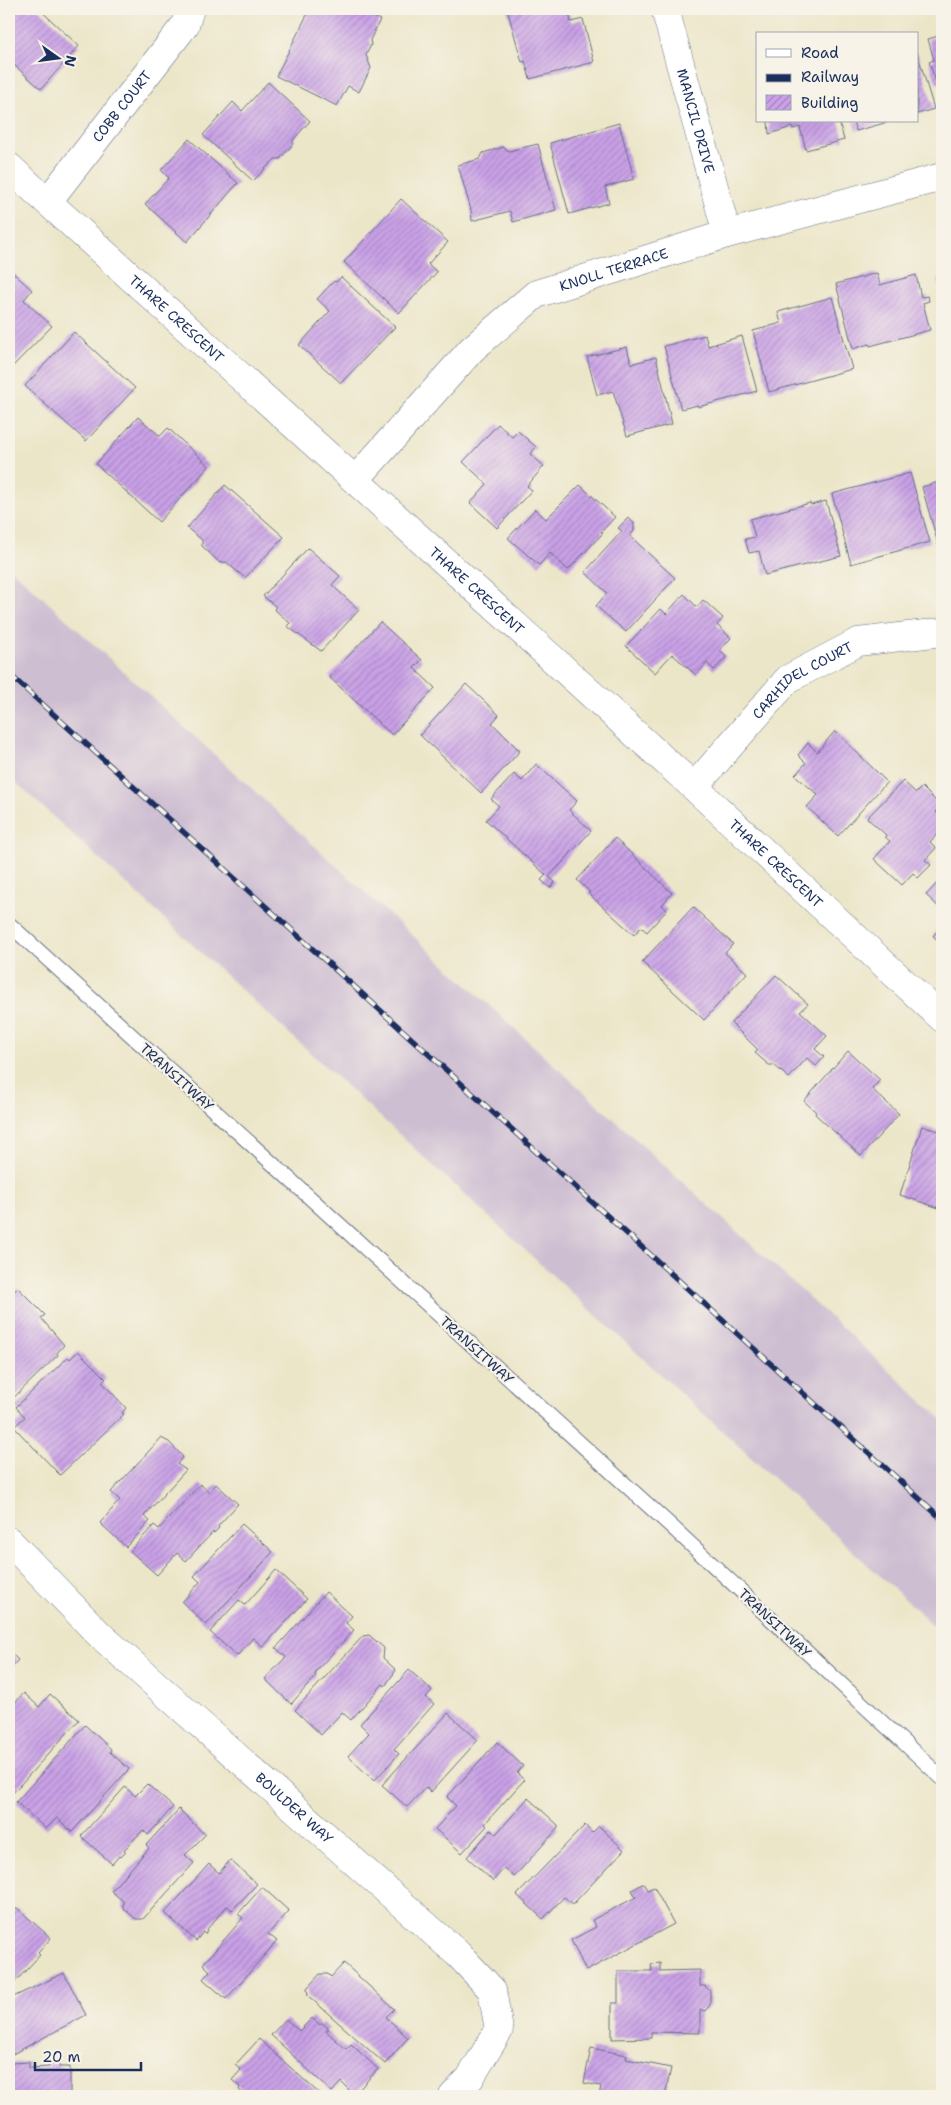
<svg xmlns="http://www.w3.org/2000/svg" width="951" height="2105" font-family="'Shantell Sans',sans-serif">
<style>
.railway{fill:#cebed2}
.building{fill:url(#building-hatch)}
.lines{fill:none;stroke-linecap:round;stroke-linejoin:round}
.lane-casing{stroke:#646f83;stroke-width:16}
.street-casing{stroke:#646f83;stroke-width:29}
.lane{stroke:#fff;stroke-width:14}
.street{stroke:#fff;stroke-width:28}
.rail-casing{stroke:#1b2f5e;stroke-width:5.5}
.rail{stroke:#f7f3e8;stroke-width:4;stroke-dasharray:11;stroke-linecap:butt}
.labels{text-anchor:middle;stroke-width:4.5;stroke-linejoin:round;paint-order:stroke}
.street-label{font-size:14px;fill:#1b2f5e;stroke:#f7f3e8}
</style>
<defs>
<pattern id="building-hatch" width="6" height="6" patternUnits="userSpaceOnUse" patternTransform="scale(1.25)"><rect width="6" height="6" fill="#caa1e7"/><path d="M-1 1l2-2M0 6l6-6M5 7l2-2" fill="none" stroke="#a384be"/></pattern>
</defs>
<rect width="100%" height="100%" fill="#f7f3e8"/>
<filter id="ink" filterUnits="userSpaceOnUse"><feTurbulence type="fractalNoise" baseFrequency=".02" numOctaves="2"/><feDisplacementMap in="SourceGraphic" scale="10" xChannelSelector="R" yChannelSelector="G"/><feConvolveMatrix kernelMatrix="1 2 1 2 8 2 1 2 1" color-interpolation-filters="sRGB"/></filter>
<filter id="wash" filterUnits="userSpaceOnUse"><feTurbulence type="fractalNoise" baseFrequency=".0096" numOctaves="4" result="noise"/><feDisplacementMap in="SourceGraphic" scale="20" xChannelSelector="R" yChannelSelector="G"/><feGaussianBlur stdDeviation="1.12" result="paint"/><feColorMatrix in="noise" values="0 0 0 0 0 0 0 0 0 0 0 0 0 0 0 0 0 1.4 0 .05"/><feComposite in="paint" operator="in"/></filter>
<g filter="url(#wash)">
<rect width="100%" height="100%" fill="#ece6c9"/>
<path class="railway" d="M9,567L942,1419V1633L9,776Z"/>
<g id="blocks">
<path class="building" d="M9,9H39L79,46L41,89L13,64L9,69Z
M310,9H358L380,20L370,40L371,45L366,55L371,68L359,92L348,86L337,106L276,76Z
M507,9H568L571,22L583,19L594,62L530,79L525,61L522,62Z
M942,35V89L940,82L937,84L929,62L934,60L928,39Z
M917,52L934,109L917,114Z
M268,82L310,121L293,140V144L280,159H275L253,181L203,135L233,102L242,111Z
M768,121H839L844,140L806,150L800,127L793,129L792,127L769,134Z
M853,121H888V122L856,131Z
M619,123L634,179L605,187L609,203L569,214L550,143Z
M189,139L238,183L187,242L145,204L169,178L161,170Z
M538,144L556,210L513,222L510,211L472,221L471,210L458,165L480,159L483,153L503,147L509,151Z
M401,199L448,242L428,264L437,272L399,313L344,262Z
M9,269L32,290L24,300L52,326L12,367L9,364Z
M877,273L880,285L916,275L921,297L928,296L929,301L923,303L930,330L870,346L869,344L853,349L836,284Z
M341,277L395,327L341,383L299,345L330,311L317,299L334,281L336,282Z
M942,279V294L938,280Z
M832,297L852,369L769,392L753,331L781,323L778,312Z
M74,332L135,388L86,441L25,386Z
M705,335L708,346L742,336L757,391L698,407V405L681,409L664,346Z
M627,347L631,364L656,357L672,424L627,436L613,391L597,395L587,357Z
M138,417L160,436L168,428L209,466L159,522L96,464Z
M498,424L512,437L518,431L536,447L530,454L544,466L527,486L532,490L497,528L470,503L487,484L463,462Z
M910,473L930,542L851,564L832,494Z
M942,481V558L922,487Z
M225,485L284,537L245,578L226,562L220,563L202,546V540L187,528Z
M580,485L615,517L601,532L603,533L568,570L550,553L539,565L508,538L535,509L546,519Z
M826,501L841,556L765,575L759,551L749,553L745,539L755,537L750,519L810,503L811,505Z
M628,518L634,523V531L630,536L675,578L626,632L596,606L607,593L585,572L622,531L618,528Z
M308,548L340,576L332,585L359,610L321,651L287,626L290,623L274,609L276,607L263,596Z
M684,594L697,607L703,600L723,618L717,625L731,638L720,650L726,657L714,670L707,663L696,675L672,654L655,673L626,646L661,609L666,614Z
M380,622L422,660L414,668L435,688L392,735L329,677Z
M466,684L499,715L492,723L520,751L481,793L420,735Z
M835,731L887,782L838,836L807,807L818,795L795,775L806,763L798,755L808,743L817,752Z
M536,764L577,801L569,810L591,831L549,877L555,882L550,888L541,880L546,875L486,820L499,806L491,799L514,774L522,781Z
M903,781L916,793L922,787L941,806L936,812L942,817V829L930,842L936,848L925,860L931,865L918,878L913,873L902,885L874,859L890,841L885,837L886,835L867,818Z
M615,838L672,893L662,905L667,910L647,932L641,927L634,935L588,893L590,892L577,880Z
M942,878V910L926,895Z
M693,907L733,944L725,953L747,973L704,1020L642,962Z
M942,925V944L933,936Z
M776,975L808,1004L800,1011L827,1036L815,1049L824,1057L816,1066L807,1058L789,1078L774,1065H769L755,1053L758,1050L731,1023Z
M848,1051L880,1080L872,1089L899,1114L861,1156L815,1114L816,1112L804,1101Z
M922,1126L942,1132V1209L900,1195Z
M18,1288L45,1315L41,1318L64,1345L57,1353L58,1355L9,1402V1294L10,1295Z
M78,1351L106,1379L102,1382L126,1408L122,1413L124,1414L60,1475L14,1427L25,1417L16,1407L68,1357L70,1359Z
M161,1438L169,1442L183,1457L177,1464L186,1470L144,1516L150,1521L126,1547L100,1523L120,1500L111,1492Z
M200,1484L209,1492L216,1484L238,1504L218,1526L219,1528L214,1533L213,1532L186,1561L177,1553L157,1575L130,1551L154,1525L159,1529Z
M242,1524L273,1552L206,1625L182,1602L200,1582L194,1576Z
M276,1570L307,1599L263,1647L253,1638L237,1656L210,1632L239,1600L245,1605Z
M326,1592L352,1616L346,1623L354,1630L317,1670L315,1675L316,1676L291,1704L265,1679L286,1657L276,1648Z
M369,1635L384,1648L383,1658L396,1670L385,1686L383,1684L351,1720L342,1712L321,1735L295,1710L363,1636Z
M9,1651L18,1660L9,1670Z
M409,1670L432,1690L426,1697L434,1704L394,1749L399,1754L374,1781L348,1756L369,1733L360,1724Z
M24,1693L39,1707L50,1694L79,1720L10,1796L9,1709Z
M448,1713L478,1740L431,1792L426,1787L407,1807L382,1785Z
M85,1725L111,1749L110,1752L129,1769L72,1832L57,1818L46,1829L16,1802Z
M497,1742L523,1766L517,1773L524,1780L488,1820L485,1824L487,1826L462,1853L435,1829L456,1806L447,1797Z
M147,1784L173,1807L148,1835L143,1830L124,1850L126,1852L121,1857L119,1856L112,1864L81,1836L125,1787L135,1796Z
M528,1798L558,1825V1828L514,1877L504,1868L493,1881L467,1857L491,1830L496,1834Z
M179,1809L202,1832L206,1834L185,1855L194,1863L143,1919H136L123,1908V1901L111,1891L149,1848L146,1845Z
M585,1825L592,1833L599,1826L624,1850L573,1904L564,1897L543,1919L517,1895Z
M230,1860L257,1884L232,1910L227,1906L208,1928L205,1934L203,1932L196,1941L165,1913L209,1864L219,1873Z
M644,1883L648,1890L654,1887L674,1924L586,1971L571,1940L596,1927L592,1920L636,1897L632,1890Z
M262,1887L289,1911L268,1934L277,1941L226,1999L203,1979L210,1971L203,1964L243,1918L238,1914Z
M17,1908L51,1938L38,1953L40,1955L15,1982L12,1979L9,1982V1917Z
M344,1963L394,2009L386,2017L408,2038L385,2064L313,2000L308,1996L307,1988L320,1974H328L331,1977Z
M660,1963V1971L700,1970V1986H705L710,1991V2005L705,2011L700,2010V2033L651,2032V2038L612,2039V2003H618V1971H652L651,1964Z
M64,1973L86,2015L9,2056V1999Z
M312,2018L320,2025L322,2023L329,2029L326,2031L346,2049L351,2044L378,2069L354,2095L341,2082L332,2092L271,2035L286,2019L299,2031Z
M259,2039L322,2096H250L248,2095L246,2096L239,2090L240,2087L232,2080L241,2070L235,2065Z
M591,2048L627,2055L626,2059L671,2068L665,2096H599L601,2086L584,2083Z
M29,2062V2068L49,2067V2064H59V2067H70V2096H9V2063Z"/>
</g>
</g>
<g filter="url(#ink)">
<use href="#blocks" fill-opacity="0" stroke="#646f83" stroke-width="1"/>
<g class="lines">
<defs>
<path id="lane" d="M9,924L671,1526L942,1778"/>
<g id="street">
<path id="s1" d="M665,9L727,234"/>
<path id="s2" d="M9,167L694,787L942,1018"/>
<path id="s3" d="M48,201L185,25L190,9"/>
<path id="s4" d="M356,479L472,349L536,294L727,234L942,177"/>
<path id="s5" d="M694,787L788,679L858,642L942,632"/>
<path id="s6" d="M9,1541L100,1635L458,1954L492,1990L499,2030L470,2078L453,2096"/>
</g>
</defs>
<use href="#lane" class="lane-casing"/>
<use href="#street" class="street-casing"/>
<use href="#lane" class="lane"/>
<use href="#street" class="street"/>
<defs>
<path id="rail" d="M9,674L942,1519"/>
</defs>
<use href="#rail" class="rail-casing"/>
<use href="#rail" class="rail"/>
</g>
</g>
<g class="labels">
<g class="street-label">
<text dy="5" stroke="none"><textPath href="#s3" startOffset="120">COBB COURT</textPath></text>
<text dy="5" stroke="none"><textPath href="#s1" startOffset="116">MANCIL DRIVE</textPath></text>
<text dy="5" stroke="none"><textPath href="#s4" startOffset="340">KNOLL TERRACE</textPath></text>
<text dy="5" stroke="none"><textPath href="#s2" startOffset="226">THARE CRESCENT</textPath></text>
<text dy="5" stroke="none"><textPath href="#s2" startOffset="631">THARE CRESCENT</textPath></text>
<text dy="5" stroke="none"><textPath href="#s5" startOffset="154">CARHIDEL COURT</textPath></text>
<text dy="5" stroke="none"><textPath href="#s2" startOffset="1036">THARE CRESCENT</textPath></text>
<text transform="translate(177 1077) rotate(42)" y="5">TRANSITWAY</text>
<text transform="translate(477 1350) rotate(42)" y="5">TRANSITWAY</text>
<text transform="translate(775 1623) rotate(43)" y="5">TRANSITWAY</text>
<text dy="5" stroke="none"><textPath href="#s6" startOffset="391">BOULDER WAY</textPath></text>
</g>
</g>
<rect width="951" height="2105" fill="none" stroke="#f7f3e8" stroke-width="30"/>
<rect x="756" y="32" width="162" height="90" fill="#f7f3e8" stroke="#9fa5b1"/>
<rect x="766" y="49" width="25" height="8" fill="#ffffff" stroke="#9fa5b1"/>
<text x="801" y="58" font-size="15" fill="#1b2f5e">Road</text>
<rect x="766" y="74" width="25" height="8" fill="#1b2f5e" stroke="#9fa5b1"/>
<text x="801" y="82" font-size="15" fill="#1b2f5e">Railway</text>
<rect x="766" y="95" width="25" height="15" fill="url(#building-hatch)" stroke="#9fa5b1"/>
<text x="801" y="108" font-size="15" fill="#1b2f5e">Building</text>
<g transform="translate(58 58) rotate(104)" stroke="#f7f3e8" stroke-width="4" paint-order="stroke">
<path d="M0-4L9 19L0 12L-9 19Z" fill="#1b2f5e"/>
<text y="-8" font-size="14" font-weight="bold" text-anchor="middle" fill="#1b2f5e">N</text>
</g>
<path d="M35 2062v8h106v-8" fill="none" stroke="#1b2f5e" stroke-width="2.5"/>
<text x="42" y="2062" font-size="15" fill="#1b2f5e" stroke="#f7f3e8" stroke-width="4" paint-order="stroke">20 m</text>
</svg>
